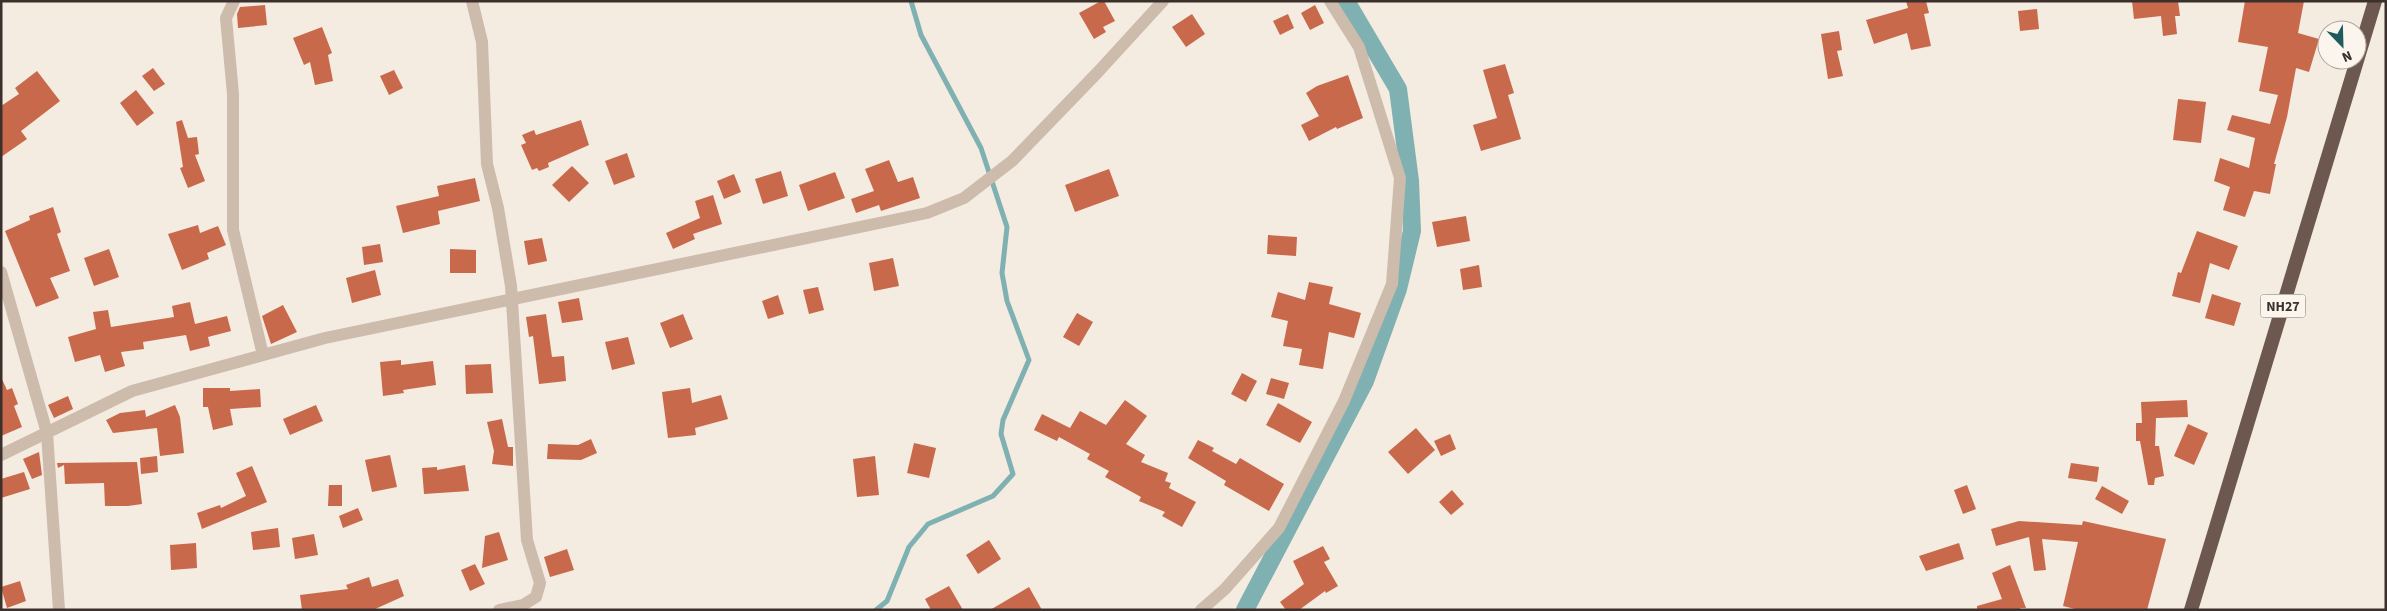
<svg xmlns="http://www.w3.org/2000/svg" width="2387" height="611" font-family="'Source Sans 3',sans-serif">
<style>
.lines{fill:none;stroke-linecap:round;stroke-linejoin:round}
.stream{stroke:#7fb0b2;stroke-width:5}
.canal{stroke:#7fb0b2;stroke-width:18}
.building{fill:#c8694b}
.minor{stroke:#cdbbac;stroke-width:12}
.trunk{stroke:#6c584f;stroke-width:14}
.labels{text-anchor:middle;stroke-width:4;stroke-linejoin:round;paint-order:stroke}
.shield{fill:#fbf5ee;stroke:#756b66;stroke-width:1}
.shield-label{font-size:14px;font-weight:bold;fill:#3b302b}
</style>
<rect width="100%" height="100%" fill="#f4ebe1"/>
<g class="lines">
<path class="stream" d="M876,610L887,601L909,547L928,524L993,496L1013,474L1001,434L1003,420L1029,360L1007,301L1002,273L1007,227L981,148L921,35L911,1"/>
<path class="canal" d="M1245,610L1365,381L1398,289L1412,231L1410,181L1398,89L1346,1"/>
</g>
<path class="building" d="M1101,1H1104L1115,21L1103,27L1106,32L1094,39L1079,13Z
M1906,1H1926L1929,13L1924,14L1931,46L1911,50L1907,33L1874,44L1866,20L1908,8Z
M2132,1H2178L2180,16H2175L2177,34L2163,36L2161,16L2134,19Z
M2245,1H2304L2298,33L2319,39L2309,72L2296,68L2287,117L2274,164H2276L2270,194L2254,191L2245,217L2223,210L2230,187L2214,181L2220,158L2249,168L2255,138L2227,130L2232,115L2270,124L2278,95L2259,91L2268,47L2238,42Z
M265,5L267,25L238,28L237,14L240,7Z
M1315,5L1324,23L1310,30L1301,13Z
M2037,9L2039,29L2020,31L2018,11Z
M1192,14L1205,34L1186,47L1172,27Z
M1288,14L1294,28L1280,35L1273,21Z
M322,27L332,53L328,55L333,81L315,85L310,62L304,65L293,38Z
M1839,31L1842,50L1837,51L1843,76L1828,79L1821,34Z
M1505,64L1514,93L1508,95L1521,139L1481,151L1473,125L1497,118L1483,70Z
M153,68L165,84L154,91L142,76Z
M394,70L403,88L389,95L380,76Z
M37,71L60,101L21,131L27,139L1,157V106L19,94L15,88Z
M1348,75L1363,118L1337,129L1336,127L1309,141L1301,125L1319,116L1306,93L1317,86Z
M136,90L154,113L137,126L120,103Z
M2178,99L2206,102L2201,143L2173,140Z
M182,120L188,138L197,137L199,154L195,155L205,181L188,188L180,168L183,167L176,122Z
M581,120L589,145L548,163L549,167L539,171L537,168L532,170L521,145L526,143L522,135L534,130L536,135Z
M627,153L635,177L614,185L605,161Z
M889,160L898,182L913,177L920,198L881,211L879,205L856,213L851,199L874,191L865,169Z
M572,166L589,183L569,202L552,185Z
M1109,169L1119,196L1075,212L1065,185Z
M781,171L788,196L763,204L755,179Z
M835,172L845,198L808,211L799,185Z
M734,174L741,192L724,199L717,181Z
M475,178L480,201L438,211L440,224L403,233L396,206L439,196L437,186Z
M713,195L722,224L693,234L695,239L673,249L666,233L700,218L695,201Z
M53,207L61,232L57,234L70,271L50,278L59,298L36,307L5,231L30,220L29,216Z
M1466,216L1470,241L1437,247L1432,222Z
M198,225L200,233L218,226L226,245L207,253L209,259L182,270L168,234Z
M2197,231L2238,246L2229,270L2210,263L2200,303L2172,296L2178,272L2181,273Z
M1268,235L1297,237L1296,256L1267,254Z
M542,238L547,261L528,265L524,241Z
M380,244L383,262L364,265L362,247Z
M109,249L119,277L94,286L84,258Z
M450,249L476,250V273H450Z
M893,258L899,286L874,291L869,263Z
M1479,265L1482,287L1463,290L1460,269Z
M375,270L381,295L352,303L346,278Z
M1309,282L1333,287L1329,304L1361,313L1354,338L1329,332L1323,369L1299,365L1302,349L1283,346L1288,321L1271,317L1278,292L1305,300Z
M818,287L824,310L809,314L803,290Z
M2212,294L2241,303L2234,326L2205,318Z
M778,295L784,314L768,319L762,301Z
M579,298L583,320L562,323L558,302Z
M190,302L195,324L227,316L231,331L208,337L210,346L190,351L186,335L143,342L144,349L121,352L125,366L105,372L100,355L75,362L68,337L96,329L93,312L108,310L111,327L174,317L172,306Z
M283,305L297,332L271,344L262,316Z
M1077,313L1093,322L1079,346L1063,337Z
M546,314L552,357L564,356L566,381L539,384L533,336L529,337L526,317Z
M683,314L693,339L670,348L660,323Z
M628,337L635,364L612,370L605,342Z
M401,360V365L433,361L436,385L403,390L404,393L383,396L380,362Z
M491,364L493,393L466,394L465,365Z
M1242,373L1257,381L1246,402L1231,394Z
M1,377L7,390L12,388L18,404L14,406L22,427L1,436Z
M1271,378L1289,383L1284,399L1266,394Z
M203,388H230V391L260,389L261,407L230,409L233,425L213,430L208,407H203Z
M690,388L692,403L721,395L728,419L695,428L696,435L668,438L662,392Z
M68,396L73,409L54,418L48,405Z
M1125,400L1147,416L1126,444L1145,455L1141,462L1168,473L1165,481L1171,483L1169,488L1196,502L1182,527L1162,516L1165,512L1139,501L1141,497L1105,477L1109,471L1087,459L1090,454L1059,437L1057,441L1034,430L1042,414L1070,428L1080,411L1106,425Z
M2187,400L2188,417L2156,418L2155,446H2159L2164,476L2155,478L2154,485H2148L2140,441H2136V423H2142L2141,402Z
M1278,403L1312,422L1300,443L1266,425Z
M175,405L180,417L184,453L160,456L157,428L113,433L106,420L120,413L145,410L146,417Z
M316,405L323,421L290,435L283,419Z
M502,419L508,447H513V466L492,464L494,451L487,422Z
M2188,424L2208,433L2194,465L2174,456Z
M1416,428L1435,450L1408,474L1388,452Z
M1450,434L1456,449L1441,456L1434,441Z
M591,439L597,453L581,460L547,459L548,444L578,445Z
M1198,440L1214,448L1212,451L1236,464L1240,458L1284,484L1269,511L1224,485L1226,481L1188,458Z
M914,443L936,448L929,478L907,473Z
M39,452L42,475L32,479L23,459Z
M390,455L397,487L372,492L365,460Z
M157,456L158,472L141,474L140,458Z
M875,456L879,495L857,497L853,459Z
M137,462L142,504L128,506H105L104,483L65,484L64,465L58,468L57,463Z
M2071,463L2099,467L2097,482L2068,478Z
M465,465L469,491L424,494L422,468L437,467V470Z
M252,466L267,502L202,529L197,513L220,505L221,508L246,496L236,473Z
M24,472L30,489L1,498V479Z
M329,485H342V506H328Z
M1967,485L1976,509L1963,514L1954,490Z
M2102,486L2129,501L2122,514L2095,499Z
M1452,490L1464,504L1451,515L1439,502Z
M358,508L363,520L343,528L339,516Z
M2019,521L2082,525L2083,521L2166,539L2147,610H2079L2063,606L2078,542L2042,539L2046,570L2034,571L2029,537L1996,546L1991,529Z
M278,528L280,547L253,550L251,532Z
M499,532L508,560L482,568L485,536Z
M314,534L318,555L295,559L292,538Z
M989,540L1001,559L978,574L966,555Z
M196,543L197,568L171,570L170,545Z
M1959,543L1964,559L1926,571L1919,556Z
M1323,546L1330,559L1324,562L1338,586L1326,593L1325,591L1299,610H1286L1280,602L1304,584L1293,561Z
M567,549L574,570L550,577L544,557Z
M475,564L485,584L470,591L461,570Z
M2010,565L2026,608H2020L2021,610H1977V606L2002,599L1992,573Z
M369,577L372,587L398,579L404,596L373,610H302L300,595L348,589L346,585Z
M20,581L26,601L7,608L1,587Z
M949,586L963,610H931L925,599Z
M1029,587L1042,610H990Z"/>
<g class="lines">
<path class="minor" d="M234,1L226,18L233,94V230L263,355
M472,1L482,42L487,164L498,208L511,286L527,540L540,583L536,597L523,605L499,610
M1,272L47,433L59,610
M1,455L132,391L325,338L927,213L964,198L1012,161L1098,72L1163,1
M1201,610L1225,589L1279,528L1344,401L1392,284L1400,178L1359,47L1330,1"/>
<path class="trunk" d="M2191,610L2375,1"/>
</g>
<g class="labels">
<rect class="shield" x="2260.5" y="294.5" width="45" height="23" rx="4"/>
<g class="shield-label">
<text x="2283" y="311">NH27</text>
</g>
</g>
<rect width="2387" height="611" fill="none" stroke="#3b302b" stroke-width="5"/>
<g transform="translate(2342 45) rotate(157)"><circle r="24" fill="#fbf5ee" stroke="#aea6a0"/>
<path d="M0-4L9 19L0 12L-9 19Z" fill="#1f5a5e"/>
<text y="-8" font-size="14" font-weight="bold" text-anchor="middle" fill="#3b302b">N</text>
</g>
</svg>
